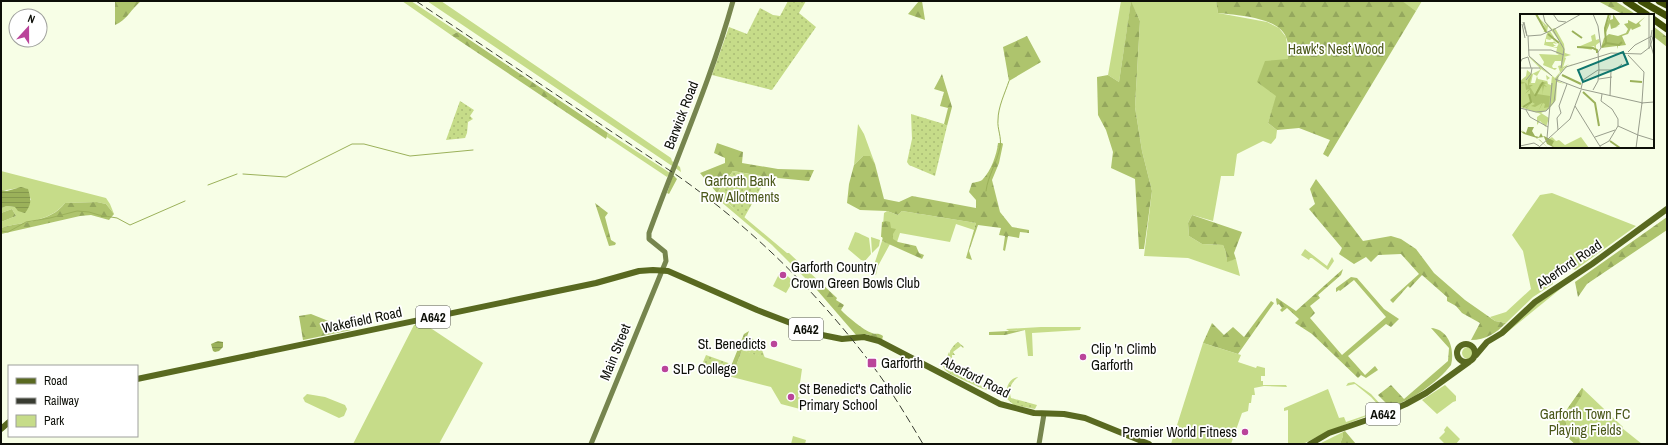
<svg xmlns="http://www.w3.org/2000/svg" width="1668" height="445" font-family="'Archivo Narrow',sans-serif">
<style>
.green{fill:#c6dc89}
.forest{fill:url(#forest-firs)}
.garden{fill:url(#garden-dots)}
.water{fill:url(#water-rules)}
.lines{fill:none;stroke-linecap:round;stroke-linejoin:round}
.stream{stroke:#9bb15a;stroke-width:1}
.secondary{stroke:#76854e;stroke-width:5}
.primary{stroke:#596920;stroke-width:6}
.highway{stroke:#425007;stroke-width:7}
.rail{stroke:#383b31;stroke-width:1;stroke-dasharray:8 4;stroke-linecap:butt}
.poi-dot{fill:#ba449a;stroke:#fff;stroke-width:1.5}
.labels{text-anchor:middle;stroke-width:3.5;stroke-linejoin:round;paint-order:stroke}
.shield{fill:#fff;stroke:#565752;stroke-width:1}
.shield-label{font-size:13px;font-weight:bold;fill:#0d0f08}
.park-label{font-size:14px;fill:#4b581a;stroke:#fff}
.street-label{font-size:14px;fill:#0d0f08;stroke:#fff}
.poi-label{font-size:14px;fill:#0d0f08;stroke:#fff;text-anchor:start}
.inset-river{fill:none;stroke:#9bb15a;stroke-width:2}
.inset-road{fill:none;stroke:#999e8d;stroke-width:1}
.view{fill:#0f766e;fill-opacity:0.15;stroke:#0f766e;stroke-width:2}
.inset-edge{fill:none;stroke:#0d0f08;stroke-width:2}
</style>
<defs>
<pattern id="forest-firs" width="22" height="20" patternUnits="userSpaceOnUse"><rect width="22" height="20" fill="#aec46d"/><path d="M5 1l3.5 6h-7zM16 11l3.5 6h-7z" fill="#94a75d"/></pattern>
<pattern id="garden-dots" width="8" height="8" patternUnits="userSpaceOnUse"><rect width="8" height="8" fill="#c6dc89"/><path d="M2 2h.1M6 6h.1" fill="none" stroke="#a9bc75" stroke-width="1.8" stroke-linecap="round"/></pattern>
<pattern id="water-rules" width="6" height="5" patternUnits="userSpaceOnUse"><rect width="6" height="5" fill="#9bb15a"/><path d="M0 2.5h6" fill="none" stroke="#84974d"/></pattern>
</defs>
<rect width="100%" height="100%" fill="#f7fee6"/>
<path class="green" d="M402,1H411L458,32L451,35Z
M427,1H441L671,158L672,161L680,167L681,172Z
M1121,1H1216L1218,13L1267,22L1279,28L1286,37L1289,59L1268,123L1277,130L1276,138L1271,144L1263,141L1237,154L1234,176H1221L1213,221L1192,215L1188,223L1189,236L1202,244L1223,245L1226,253L1227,261L1236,259L1240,276L1188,258L1144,256L1152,191L1142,151L1135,107L1140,21L1131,2L1119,82L1108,75Z
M1401,1H1422L1416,11Z
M858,124L864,134L875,164L870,157L863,156L854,165Z
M608,133L664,169L670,173L667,177L607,137Z
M1,171L106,198L110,204L114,214L106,204L97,202L65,203C49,223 23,221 1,228V222L16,216L12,209L1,213V208L7,206L15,207L31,200L27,189C18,186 11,191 1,190Z
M1552,193L1636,226L1575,270L1564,263L1551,273L1553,284L1533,297L1506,323L1495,321L1490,317L1506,312L1531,289L1523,251L1512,235L1540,195Z
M713,195L719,196L787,253H789L823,285L817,290L772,245Z
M887,211L898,215L902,211L976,223L974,230L956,224L950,242L900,233L897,242L882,238L884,213Z
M855,232C860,233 864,236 869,238L871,254L865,261L861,260L848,249Z
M871,237L880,240L879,246L872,253Z
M882,241L890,244L878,266L876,275L872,271Z
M1305,249L1327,266L1332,257L1334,261L1328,270L1312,258H1310L1309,260L1301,255Z
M781,270L793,281L786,293L773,286Z
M1564,286L1505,334H1504L1535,305Z
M423,323L483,363L439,444H353L414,325Z
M1041,327H1081L1080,330L1032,333L1033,356H1028L1025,330L1009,331L1006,329Z
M1203,343L1241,355L1238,362L1256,368L1257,366L1265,368V376H1261V381H1263V385H1286L1287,387L1264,386L1254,388L1255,395H1252L1251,403H1249L1248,411L1242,413L1231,444H1171Z
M1462 353a6 6 0 1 1 12 0a6 6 0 1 1-12 0Z
M742,350L802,369L798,397L803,399L800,409L781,404L771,387L732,377Z
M949,352L950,374L945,370L943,366Z
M1354,382L1371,394L1382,406V410L1329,431L1303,444H1285L1288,443V410L1284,411V408L1328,389L1339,418L1344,417L1346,422L1378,411L1380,407L1371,397L1355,384L1346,386L1348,383Z
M1445,385L1456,396V401L1453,402L1437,414L1422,400Z
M1582,388L1623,427L1622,428L1642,444H1575L1555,426Z
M307,394L325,397L345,405L347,409L344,416L339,418L305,402L303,398Z
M1447,426L1460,439L1456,444H1445L1439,438L1445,432L1444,430Z
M1343,432V436L1340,444H1319Z
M793,436L806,440L805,444H791Z"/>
<path class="forest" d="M115,1H141C132,8 126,21 115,25Z
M919,1H922L925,20L908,14Z
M1131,1L1140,21L1135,107L1142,151L1152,191L1144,249H1139L1135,179L1111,168L1113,152L1106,130L1098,115L1097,77L1108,75L1119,82Z
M1216,1H1402L1416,11L1328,157L1323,154L1330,140L1299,128L1277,130L1268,123L1276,96L1257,82L1265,61L1288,59C1288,53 1289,43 1286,37C1278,17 1236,15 1218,13Z
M1598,1H1615L1637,15H1624Z
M1653,26L1667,37V47L1653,36Z
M458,32L608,133L606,139L451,35Z
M1027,36L1041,62L1009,81L1003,47Z
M942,74L952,107L947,126L944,124L948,108L940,106L944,92L934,89Z
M717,143L743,152L742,163L778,169L814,170L809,181L767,177L733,171L717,193L700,173L725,163V158L714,153Z
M998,143H1002L1003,144L999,163L992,180L1000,212L1012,227L1029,230V233L1020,232L1019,238L1008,236L1005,251L1003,250L1005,236L999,235L1001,228L978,225L969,251L972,260L966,258L976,223L902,211L898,215L887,211L860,210L847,203L849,184L854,165L863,156H870L875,164L884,199L899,202L912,196L976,208V200L969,192L972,183C975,182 981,182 983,179C991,171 997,154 998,143Z
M673,175L677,179L669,194L667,193Z
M1316,179L1363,241L1391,236L1401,239L1416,249L1434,273L1465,300L1495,321L1506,323C1496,333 1486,340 1471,340L1480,323L1462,313L1456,306L1447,301V297L1422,275L1410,288L1408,286L1393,303L1390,300L1419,274L1401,254L1378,255L1371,262L1366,257L1354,264L1339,254L1342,248L1309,209L1315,204L1310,189Z
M97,202L106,204L114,214L109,220L91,215L80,216L1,234V228C23,221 50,223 65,203Z
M595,203L608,213L605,217L611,240L616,243L615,245L609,246Z
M12,209L16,216L1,222V213Z
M1192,215L1242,232L1234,253L1236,259L1227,262L1226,253L1223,245L1202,244L1189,236L1188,223Z
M1667,217V230L1587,284L1578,297L1575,282Z
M886,221L890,222L891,228L896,229L893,234V239L898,242L916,246L919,253L924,255L922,259L882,241L883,237H881L882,222Z
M1343,269L1341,275L1318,295L1320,298L1310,306L1315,313L1310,318L1342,355L1386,317L1354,280L1340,291L1339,290L1336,292V288L1351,277L1357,278L1384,309L1399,319L1391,327L1386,324L1348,356L1365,375L1375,366L1378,370L1366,378L1361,375L1358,378L1312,334L1295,323L1299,319L1287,308L1282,312L1280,310L1282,308L1279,304L1277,305L1276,299L1277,298L1296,311Z
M823,285L837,298L836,300L844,305L841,310C848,317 863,330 872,333C877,335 877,332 883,336L882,340L866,334L856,335L817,290Z
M1271,301L1274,303L1238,354L1203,343L1212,323L1224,335L1233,327L1244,337Z
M311,314L351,330L303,340L299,316Z
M1431,328C1449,329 1455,350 1451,365C1437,383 1412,400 1390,407L1378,395L1391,385L1404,399L1448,361L1449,348Z
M1025,330L1005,335H989V332Z
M749,331L732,377L727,376L744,334Z
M1582,388L1583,389L1582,395L1573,409L1568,408Z
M1566,411L1568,413L1564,419L1566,423L1565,428L1576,439L1579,438L1580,444H1575L1555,426Z
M1345,431L1356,444H1340L1343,436V432Z"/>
<path class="garden" d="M788,1H806L799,13L816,27L772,90L712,75L729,27L747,34L760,8L773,15L780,16Z
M460,101L474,110L470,116L473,119L468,122L467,133L465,138L446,140Z
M911,114L944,124L947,126L935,176L909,165L907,162L912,139Z
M733,171L767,177L744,218L717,193Z
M747,336L759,342L765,358L742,350Z
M958,342L964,347L963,348L961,346L953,352L955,355H952L953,371H956L955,373L974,380L981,386L997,383L990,390L983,389L950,374C947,362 947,349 958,342Z
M706,355L731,364L727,376L701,367Z
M1018,377C1011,383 1008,389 1011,398L1037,405L1035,409L1014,405L1007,399C1005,389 1008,379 1018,377Z"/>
<path class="water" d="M21,187L28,189C31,199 32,204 25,213L18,211L15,207L7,206L1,208V190L7,191Z
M218,341L223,342V347L219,351L215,352L213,351L211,344Z"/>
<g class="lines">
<path class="stream" d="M243,174L286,177L352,144H364L410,156L473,150
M208,185L237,174
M986,191C988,175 997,163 1000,147C1002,137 997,129 998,120C998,107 1005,93 1009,81
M1,231L8,232L26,222L50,218L77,211L89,212L99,215L117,218L130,225L185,201"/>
<path class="secondary" d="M591,444L666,261L665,252L649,239V233C677,156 711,80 733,1
M1039,444L1044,414"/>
<path class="primary" d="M1457 353a9 9 0 1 1 18 0a9 9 0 1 1-18 0Z
M1476,355L1487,342L1502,333L1535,302L1592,264L1667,209
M137,379L596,283L639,271L653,270L668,271L757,310L822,335L842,339L864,337L879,341L1000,404L1034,413L1064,414L1085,418L1149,444
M1,429L9,422
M1310,444L1329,433L1379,416L1406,404L1426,393L1469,362"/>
<path class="highway" d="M1626,1L1647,15
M1641,1L1667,16
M1659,1L1667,5
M1653,19L1667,29"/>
<path class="rail" d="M416,1L678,176C753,229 817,292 872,365C891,390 907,417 923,444"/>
</g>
<g class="poi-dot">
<circle cx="783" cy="275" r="4"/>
<circle cx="774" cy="344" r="4"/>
<circle cx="1083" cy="357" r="4"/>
<rect x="867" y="358" width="10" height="10" rx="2"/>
<circle cx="665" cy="369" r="4"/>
<circle cx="791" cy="397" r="4"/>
<circle cx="1245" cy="432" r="4"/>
</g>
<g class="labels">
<g class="shield">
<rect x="416" y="306" width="34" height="22" rx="3"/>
<rect x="789" y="318" width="34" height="22" rx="3"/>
<rect x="1366" y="403" width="34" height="22" rx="3"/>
</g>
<g class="shield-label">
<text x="433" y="322">A642</text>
<text x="806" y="334">A642</text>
<text x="1383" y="419">A642</text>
</g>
<g class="park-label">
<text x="1336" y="54">Hawk's Nest Wood</text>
<text x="740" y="186">Garforth Bank<tspan x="740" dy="16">Row Allotments</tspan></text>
<text x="1585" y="419">Garforth Town FC<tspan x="1585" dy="16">Playing Fields</tspan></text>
</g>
<g class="street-label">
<text transform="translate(681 115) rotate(-69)" y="5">Barwick Road</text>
<text transform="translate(1569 264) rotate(-34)" y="5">Aberford Road</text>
<text transform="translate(362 320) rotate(-12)" y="5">Wakefield Road</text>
<text transform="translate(615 352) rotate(-68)" y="5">Main Street</text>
<text transform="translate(976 377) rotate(27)" y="5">Aberford Road</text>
</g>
<g class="poi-label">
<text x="791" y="272">Garforth Country<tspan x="791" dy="16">Crown Green Bowls Club</tspan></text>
<text x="766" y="349" text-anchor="end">St. Benedicts</text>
<text x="1091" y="354">Clip 'n Climb<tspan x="1091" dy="16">Garforth</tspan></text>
<text x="881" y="368">Garforth</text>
<text x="673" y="374">SLP College</text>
<text x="799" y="394">St Benedict's Catholic<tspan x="799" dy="16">Primary School</tspan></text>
<text x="1237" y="437" text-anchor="end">Premier World Fitness</text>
</g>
</g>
<g transform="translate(1520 14)">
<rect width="134" height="134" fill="#f7fee6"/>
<path d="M23,0L26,8L32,15L35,14L44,30L45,39L51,41L44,43L46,44L43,53L49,50L43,55H44L46,53L50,51L58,49L48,52L39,60L38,67L45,70L37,68L36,86L29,95L21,99L29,104L26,113L20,107L17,111V103L21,100L0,93V67L6,62L7,56L12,60L20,56L19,53L9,43V42L35,64L40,58L38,52L42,51L41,47H35L32,52L33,54H37L35,56L23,51L24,48L19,40L39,41L36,39L37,34L24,31L27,19L23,17H25L24,11L17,4V2L27,12ZM28,12L41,29H39L37,33H33L36,31H34L33,29L37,30L33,26L34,28H26V25L30,26L34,23L30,17L27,18ZM21,55L32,62L31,71L28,70L27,66L30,64L26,61L27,67L18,65L17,62L15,69H11L13,60L17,62ZM75,20L76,26L79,25L80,28L76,31V36L74,32L71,33L72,36L58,33L72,27L71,22ZM32,123L36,127L39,126L45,131L61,123L69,134H35L30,130L29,125Z" fill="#c6dc89" fill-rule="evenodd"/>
<path d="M91,0L90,6L93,5V0L100,10L96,13L100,12L91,15L90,9L85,21L84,16ZM125,3L119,9L121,12L112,16L111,14L108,20L102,22L106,31L98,32L97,35V32L81,34L84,24L89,20L98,22L106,19L108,15L104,10L108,9V6L116,10ZM12,60L9,71H13L10,73L15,81L20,70L23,68L28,69L24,70L27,73L24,72L23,77V81L22,69L17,80L30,82L29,93L24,94L25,90L23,89L19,96L22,89L15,93L11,92L15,90L12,88L7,94L10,95L5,94L10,90V76L5,80L9,75L6,76L5,69L0,70V67L6,69L8,72V66Z" fill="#aec46d"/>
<path d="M8,113H14L12,117L15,122L19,123L21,119L23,123L24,122L34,127L32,131L35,134L27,130L24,123L16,124L20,126L28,134L17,124L4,120L0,117L4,118L0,115L6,119Z" fill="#9bb15a"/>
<path class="inset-river" d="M16,0L26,18M52,17L62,24M28,20L39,29M86,29L99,31L102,28M57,33L73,34L77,36V39M82,33L86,29L85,14L89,0M42,61L61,70M110,67L122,68M63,78L75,89L79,112M15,82L23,68M3,93L11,88L9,80M90,127L100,134"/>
<path class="inset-road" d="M23,0L25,8L32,16M33,0L38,7L46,8M73,0L78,12L81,34L78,38L79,56M129,0V35M3,8L7,22L4,8M2,10L5,24M33,16L61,0M33,16L44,35L41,54M132,16L130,28L134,42M8,22L21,21L32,16M8,22L9,42L32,62M133,25L134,0M8,36H31L44,41M108,38L115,31L132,22M108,41L124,58L122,88M0,49L2,45L8,43L11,54M0,54H20M35,65L61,75M79,65L92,63M6,66L11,60L12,54M61,75L63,66L78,56H95L102,50M61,75L123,89M73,76L78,67L79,56M82,80L81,87L92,95L98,105V112M90,82L91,56M121,89L134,88M55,92L81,134M0,94L16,98L26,97L34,88L37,64L46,53L91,39L121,40L130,33L133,23M6,96L10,103L28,113M98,112L118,121M38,116L37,104L41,99L39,92L47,70M118,121L134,126M75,123L95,116M27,124L32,69M0,132L14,129L19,132M80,132L89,127L98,112M18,134L50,105L61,76M116,134L122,89"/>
<path class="view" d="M103,38L108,50L63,68L58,56Z"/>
<rect width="134" height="134" class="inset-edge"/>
</g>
<rect width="1668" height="445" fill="none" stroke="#0d0f08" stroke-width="4"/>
<rect x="8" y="365" width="130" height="72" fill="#ffffff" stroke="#9e9f9c"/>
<rect x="16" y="378" width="20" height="6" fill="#596920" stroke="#9e9f9c"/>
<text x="44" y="385" font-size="12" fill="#0d0f08">Road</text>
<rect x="16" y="398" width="20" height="6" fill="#383b31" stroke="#9e9f9c"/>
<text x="44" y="405" font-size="12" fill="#0d0f08">Railway</text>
<rect x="16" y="415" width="20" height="12" fill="#c6dc89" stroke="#9e9f9c"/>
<text x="44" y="425" font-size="12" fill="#0d0f08">Park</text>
<g transform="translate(28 28) rotate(21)"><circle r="19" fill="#ffffff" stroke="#9e9f9c"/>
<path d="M0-3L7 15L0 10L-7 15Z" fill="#ba449a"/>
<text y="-6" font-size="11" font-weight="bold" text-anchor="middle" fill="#0d0f08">N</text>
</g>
</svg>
